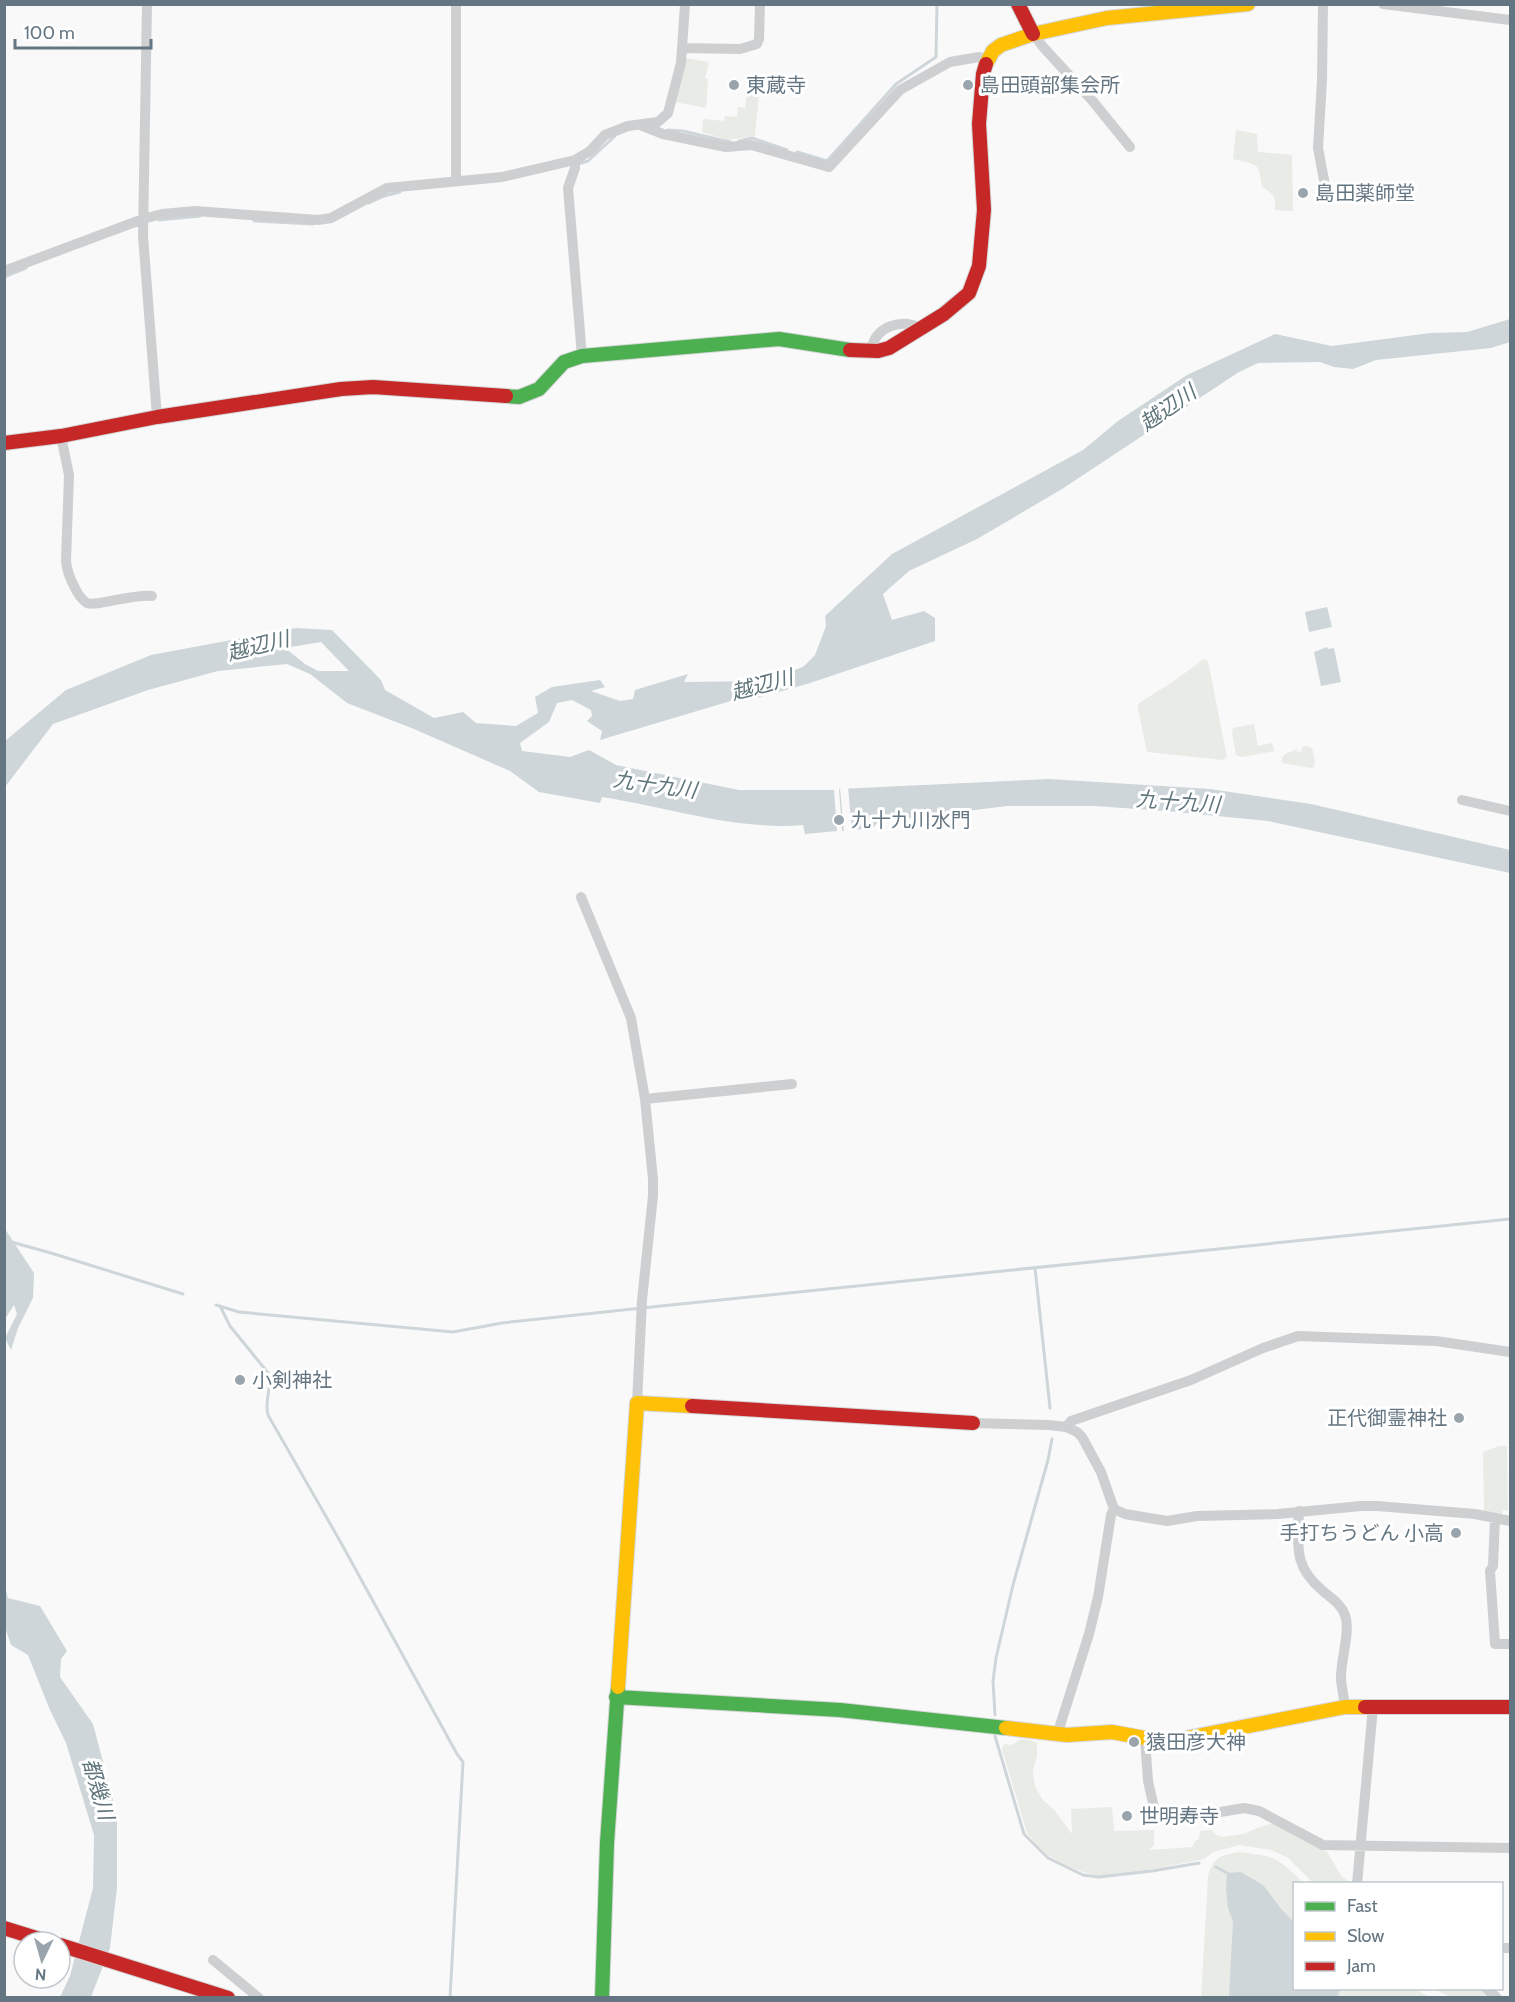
<svg xmlns="http://www.w3.org/2000/svg" width="1515" height="2002" font-family="Cabin,'Noto Sans JP',sans-serif">
<style>
.green{fill:#e8ebe6}
.water{fill:#ced6d9;fill-rule:evenodd}
.pier{fill:#f9f9f9}
.lines{fill:none;stroke-linecap:round;stroke-linejoin:round}
.stream{stroke:#ced6d9;stroke-width:3}
.fast-casing{stroke:#d5d6d7;stroke-width:16}
.slow-casing{stroke:#d5d6d7;stroke-width:16}
.jam-casing{stroke:#d5d6d7;stroke-width:16}
.street{stroke:#cecfd0;stroke-width:10}
.fast{stroke:#4caf50;stroke-width:14}
.slow{stroke:#ffc107;stroke-width:14}
.jam{stroke:#c62828;stroke-width:14}
.poi-dot{fill:#99a4ac;stroke:#fff;stroke-width:2}
.labels{text-anchor:middle;stroke-width:6;stroke-linejoin:round;paint-order:stroke}
.poi-label{font-size:20px;fill:#657683;stroke:#fff;text-anchor:start}
.water-label{font-size:21px;font-style:italic;fill:#60757c;stroke:#fff}
</style>
<rect width="100%" height="100%" fill="#f9f9f9"/>
<path class="green" d="M685,58L709,62L705,78L708,79L706,108L675,102Z
M748,82L760,83L755,136L728,140L702,132L703,119L724,121L725,116L737,117L738,107L745,108Z
M1236,130L1257,134L1258,152L1292,155L1293,211L1275,210C1276,197 1273,193 1262,187C1259,161 1257,165 1233,159Z
M1204,659L1208,661L1227,757L1223,760L1147,752L1138,709L1139,703L1171,683Z
M1254,724L1258,746L1272,743L1274,751L1242,757L1236,755L1232,733L1233,728Z
M1307,746L1312,748L1315,761L1314,767L1311,768L1282,763V758L1285,754L1297,749V752L1302,751V747Z
M1499,1446H1507L1508,1511L1503,1510L1502,1515L1484,1511L1483,1452Z
M1021,1739L1031,1740L1037,1743V1756L1033,1771L1035,1786L1042,1799L1055,1811L1072,1834L1071,1809L1112,1807L1114,1831L1154,1830V1845L1149,1850L1192,1847L1196,1840L1199,1839L1200,1831L1212,1830L1216,1835L1222,1837L1244,1834L1257,1828L1274,1823L1327,1852L1342,1877L1352,1883H1313L1288,1858L1271,1850L1240,1845L1213,1852L1204,1859L1139,1872L1099,1876L1083,1872L1065,1865L1046,1854L1027,1833L1002,1749L1004,1744L1011,1745Z
M1238,1852C1275,1856 1277,1857 1303,1883L1294,1884V1988L1415,1989L1429,1997L1201,1998L1208,1876C1214,1857 1219,1856 1238,1852Z
M1434,1989H1482L1493,1997H1450Z"/>
<path class="water" d="M1510,319V342L1491,348L1376,360L1353,369L1334,367L1320,362L1258,363L1239,372L1062,489L977,539L909,571L883,594L892,620L924,611L935,618V641L807,684L742,702L734,700L600,740L602,731L587,721L592,716L591,710L572,700L557,703L549,722L520,743L522,751L570,757L589,750L616,765L739,790H834L837,831L805,834L803,825C739,831 666,807 602,797L600,803L539,792L510,771L414,729L347,703L310,674L287,664L218,671L148,690L53,724L5,787V741L66,690L151,655L296,628L332,630L381,680L385,690L434,718L463,712L476,723L516,726L538,713L535,697L552,687L600,680L605,687L591,691L620,701L633,699L635,690L688,674L684,682L762,681L803,667L815,655L826,626L825,616L892,554L1083,450L1118,421L1187,375L1275,334L1332,346L1430,333L1467,332ZM321,642L349,671H318L305,664L285,648Z
M1327,607L1332,627L1309,632L1305,612Z
M1327,647L1328,649L1334,648L1341,682L1321,686L1314,652Z
M1049,779L1210,789L1311,804L1510,850V873L1268,821L1167,811L1094,806H1007L878,822L873,828L842,831L839,789Z
M5,1229L34,1273L33,1298L18,1328L11,1350L5,1338L17,1314L14,1305L5,1319Z
M4,1582L8,1598L40,1606L67,1651L61,1659L60,1677L93,1724L117,1815V1888L110,1948L91,1997H60L70,1976L93,1888L94,1835L66,1743L50,1710L28,1655L11,1645L5,1627Z
M1241,1872L1263,1885L1282,1910L1294,1922V1988L1340,1989L1338,1997H1229L1233,1921L1228,1908L1226,1889L1227,1873Z"/>
<path class="pier" d="M848,787L852,831L844,832L840,788Z"/>
<g class="lines">
<path class="stream" d="M668,130L683,131L730,142
M739,141L752,138L787,150
M797,152L827,161L896,84L936,57L937,4
M578,164L588,161L615,136
M369,203L384,196L400,192
M159,220L200,216
M254,221L313,224
M4,277L26,268
M4,1240L51,1253L183,1294
M1035,1268L1050,1408
M216,1305L239,1312L453,1332L502,1323L661,1306L1510,1219
M220,1306L230,1326L269,1374C272,1390 264,1399 268,1415L340,1541L457,1754L463,1762L450,1998
M995,1715L993,1681L996,1658L1013,1585L1048,1460L1052,1439
M995,1736L1024,1834L1048,1858L1083,1875L1099,1877L1152,1871L1199,1863
M1216,1867L1227,1873"/>
<defs>
<path id="fast" d="M506,396L519,397L539,389L564,362L582,356L779,339L850,350
M616,1697L840,1710L1006,1728
M602,1998L607,1843L618,1687"/>
<path id="slow" d="M986,64L993,51L1001,45L1033,34L1107,18L1248,4
M618,1687L637,1403L692,1406
M1006,1728L1067,1735L1112,1732L1166,1742L1345,1707H1365"/>
<path id="jam" d="M1018,4L1033,34
M850,350L878,351L889,348L944,314L969,293L979,266L984,210L979,124L983,74L986,64
M4,443L61,436L157,417L341,389L373,387L506,396
M692,1406L973,1423
M1365,1707H1510
M4,1928L49,1942
M60,1945L228,1998"/>
</defs>
<use href="#fast" class="fast-casing"/>
<use href="#slow" class="slow-casing"/>
<use href="#jam" class="jam-casing"/>
<path class="street" d="M147,4L143,236L157,417
M456,4V181
M1323,4L1322,80L1318,148L1327,196
M1383,4L1510,20
M1033,34L1044,48L1091,99L1130,147
M682,48L740,49L757,44L759,39L760,4
M640,125L663,134L726,147L751,145L829,167L900,90L950,62L979,57L987,60
M575,160V168L568,188L582,356
M4,271L143,219L162,214L195,211L318,220L331,218L387,188L502,177L575,160L590,151L605,135L610,133L628,126L658,122L668,113L681,63L685,4
M871,352C874,327 899,318 921,328
M61,436L69,475L66,561C67,572 70,579 75,588C77,593 82,600 87,603C95,607 135,593 152,596
M1462,800L1510,811
M581,897L631,1018L645,1099L653,1179V1196L642,1300L637,1403
M645,1099L792,1084
M973,1423L1049,1425L1066,1427L1077,1432L1082,1437L1101,1472L1114,1509L1125,1514L1167,1521L1197,1516L1278,1514L1361,1506H1377L1475,1514L1510,1521
M1066,1427L1071,1421L1191,1380L1263,1348L1298,1336L1436,1341L1510,1352
M1299,1511C1298,1547 1293,1566 1323,1591C1331,1598 1341,1604 1345,1615C1351,1632 1340,1661 1341,1680C1342,1689 1344,1698 1345,1707
M1495,1518L1493,1566L1490,1571L1495,1644H1510
M1057,1735L1089,1634L1098,1597L1111,1515L1114,1509
M1145,1739L1148,1781L1155,1812L1160,1818L1173,1820L1244,1808L1259,1811L1323,1845L1510,1848
M1357,1884L1373,1707
M1502,1948H1510
M213,1960L259,1998
M1486,1988L1497,1998"/>
<use href="#fast" class="fast"/>
<use href="#slow" class="slow"/>
<use href="#jam" class="jam"/>
</g>
<g class="poi-dot">
<circle cx="734" cy="85" r="6"/>
<circle cx="968" cy="85" r="6"/>
<circle cx="1303" cy="193" r="6"/>
<circle cx="839" cy="820" r="6"/>
<circle cx="240" cy="1380" r="6"/>
<circle cx="1459" cy="1418" r="6"/>
<circle cx="1456" cy="1533" r="6"/>
<circle cx="1134" cy="1742" r="6"/>
<circle cx="1127" cy="1816" r="6"/>
</g>
<g class="labels">
<g class="poi-label">
<text x="746" y="92">東蔵寺</text>
<text x="980" y="92">島田頭部集会所</text>
<text x="1315" y="200">島田薬師堂</text>
<text x="851" y="827">九十九川水門</text>
<text x="252" y="1387">小剣神社</text>
<text x="1447" y="1425" text-anchor="end">正代御霊神社</text>
<text x="1444" y="1540" text-anchor="end">手打ちうどん 小高</text>
<text x="1146" y="1749">猿田彦大神</text>
<text x="1139" y="1823">世明寿寺</text>
</g>
<g class="water-label">
<text transform="translate(1168 408) rotate(-35)" y="7">越辺川</text>
<text transform="translate(258 646) rotate(-14)" y="7">越辺川</text>
<text transform="translate(762 685) rotate(-15)" y="7">越辺川</text>
<text transform="translate(655 785) rotate(8)" y="7">九十九川</text>
<text transform="translate(1178 802) rotate(4)" y="7">九十九川</text>
<text transform="translate(98 1789) rotate(74)" y="7">都幾川</text>
</g>
</g>
<rect width="1515" height="2002" fill="none" stroke="#657683" stroke-width="12"/>
<rect x="1293" y="1882" width="210" height="108" fill="#ffffff" stroke="#c1c8cd" stroke-width="1.5"/>
<rect x="1305" y="1902" width="30" height="9" fill="#4caf50" stroke="#c1c8cd" stroke-width="1.5"/>
<text x="1347" y="1912" font-size="18" fill="#657683">Fast</text>
<rect x="1305" y="1932" width="30" height="9" fill="#ffc107" stroke="#c1c8cd" stroke-width="1.5"/>
<text x="1347" y="1942" font-size="18" fill="#657683">Slow</text>
<rect x="1305" y="1962" width="30" height="9" fill="#c62828" stroke="#c1c8cd" stroke-width="1.5"/>
<text x="1347" y="1972" font-size="18" fill="#657683">Jam</text>
<g transform="translate(42 1960) rotate(185)"><circle r="28" fill="#ffffff" stroke="#c1c8cd" stroke-width="1.5"/>
<path d="M0-4.5L10 22L0 15L-10 22Z" fill="#99a4ac"/>
<text y="-9" font-size="16" font-weight="bold" text-anchor="middle" fill="#657683">N</text>
</g>
<path d="M15 39v9h136v-9" fill="none" stroke="#657683" stroke-width="3"/>
<text x="24" y="39" font-size="18" fill="#657683" stroke="#ffffff" stroke-width="4.5" paint-order="stroke">100 m</text>
</svg>
